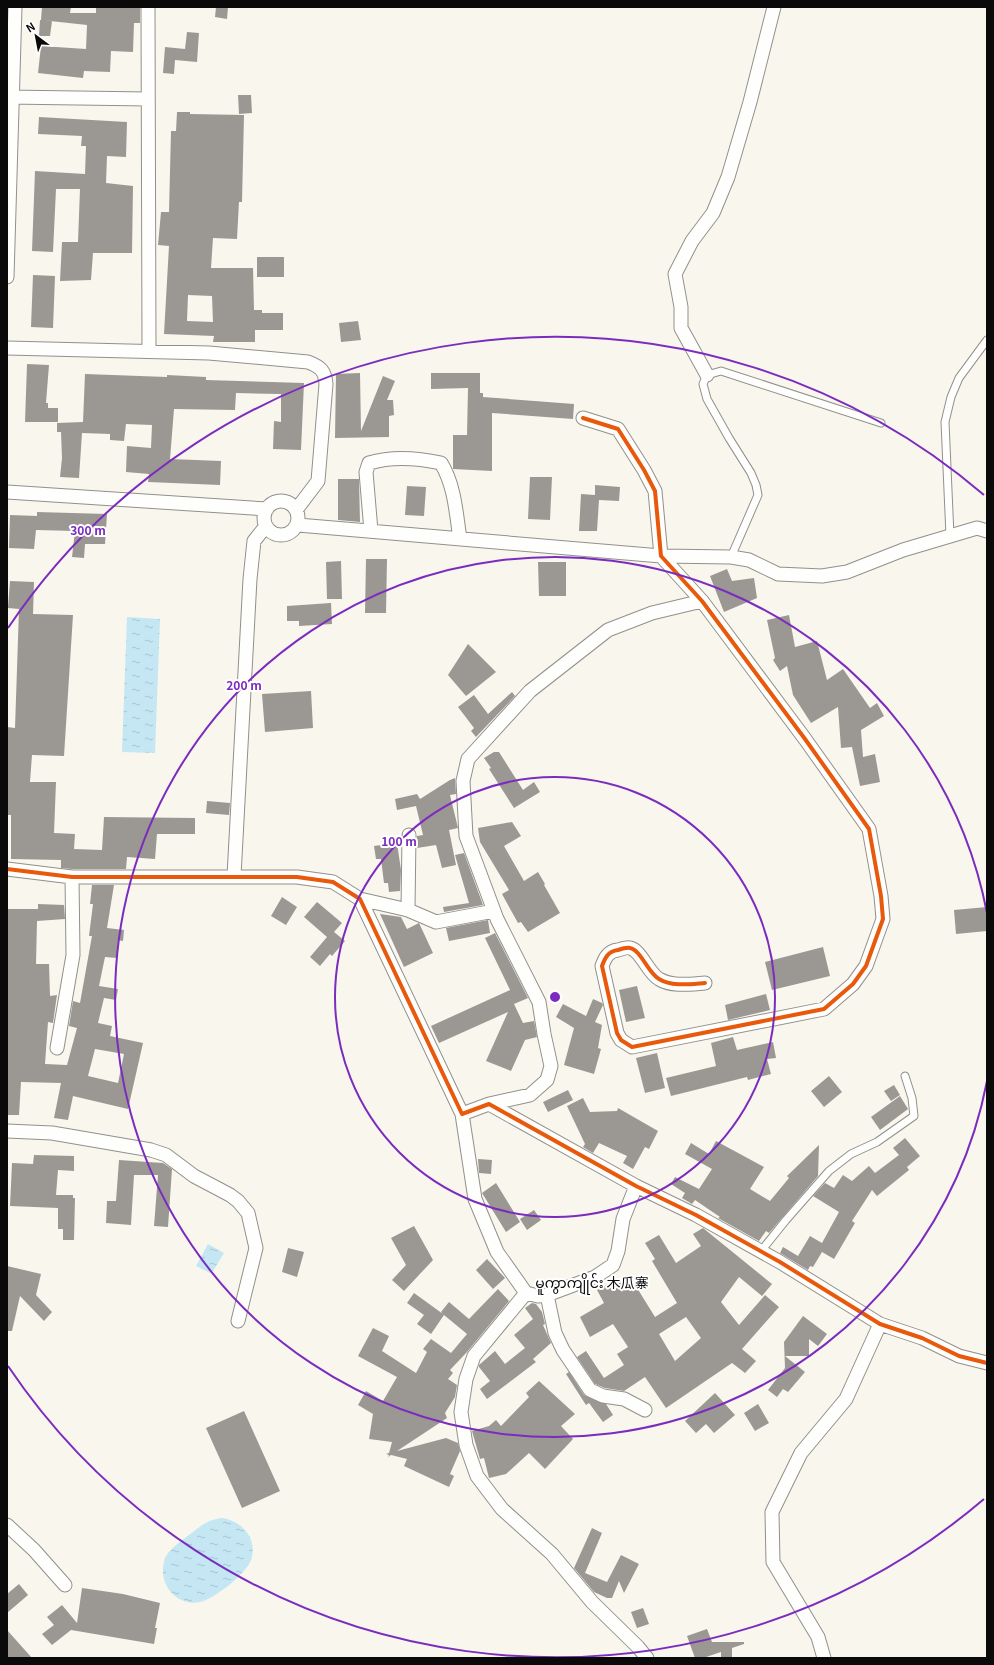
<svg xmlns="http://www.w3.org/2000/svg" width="994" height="1665" font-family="Georgia,'Noto Sans SC','Noto Sans Myanmar',serif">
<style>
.water{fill:url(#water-ripples)}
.building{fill:#9b9894;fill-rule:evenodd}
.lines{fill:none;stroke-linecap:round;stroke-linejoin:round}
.service-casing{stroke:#92908c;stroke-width:9}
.minor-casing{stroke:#92908c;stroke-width:15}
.service{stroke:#fefefc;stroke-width:7}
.minor{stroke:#fefefc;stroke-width:13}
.cycleway-casing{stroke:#fff;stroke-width:6}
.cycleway{stroke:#e8590c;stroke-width:4}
.ring{fill:none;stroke:#7b2cbf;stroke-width:2}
.labels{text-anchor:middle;stroke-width:4;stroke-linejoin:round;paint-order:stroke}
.quarter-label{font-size:14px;fill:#0a0a0a;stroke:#fff}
.centre{fill:#7b2cbf;stroke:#fff;stroke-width:2}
.ring-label{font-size:12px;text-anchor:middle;font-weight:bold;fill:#7b2cbf;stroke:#fff;stroke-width:4;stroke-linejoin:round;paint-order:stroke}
</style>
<defs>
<pattern id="water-ripples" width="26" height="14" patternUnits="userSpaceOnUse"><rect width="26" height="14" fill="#c4e7f3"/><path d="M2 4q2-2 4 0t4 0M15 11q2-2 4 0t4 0" fill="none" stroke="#a7c5cf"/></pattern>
</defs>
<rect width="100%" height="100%" fill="#f9f6ed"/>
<path class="water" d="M127,617L160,619L155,753L122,752Z
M208,1244L224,1253L213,1271L210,1273L196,1266Z
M223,1518C243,1522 258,1539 251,1560C246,1574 214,1599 200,1602C192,1604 182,1602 175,1596C162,1586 159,1566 168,1553C174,1546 182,1540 189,1535C201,1526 208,1519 223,1518Z"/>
<path class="building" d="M42,7H71L70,13H96V7H140V23H134L133,52L111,51L110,72L84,71L83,78L38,73L41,46L86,49L87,25L41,20Z
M216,7H228L227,19L215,17Z
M40,20L52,21L50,36H39Z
M187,32L199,33L197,62L175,60L174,74L163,73L165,47L185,49Z
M238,95H251L252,113L239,114Z
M177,112H190V114L244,115L242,202H239L237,239L213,238L211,268H253L254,310H262V313H283V330H255V342H213L214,336L164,334L169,246L158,245L161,212H169L171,131H176ZM188,295L212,296L213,322L187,321Z
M39,117L127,122L126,157L107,156L106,183L133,186L132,253H93L91,280L60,281L62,242H78L80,189H56L53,252L32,251L35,171L85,174L86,146H81L82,136L38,134Z
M257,257H284V277H257Z
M33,275L55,276L53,328L31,327Z
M358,321L361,340L341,342L339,323Z
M27,364L49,365L46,403H48V408H58V422H25Z
M360,373L361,431L383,376L395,381L387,400H393L394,415L389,416V437L335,438L336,374Z
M431,373H480V393H483V397L574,404L573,419L492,413V471L453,469V435H467L468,388L431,389Z
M85,374L167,377V375L206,377V380L304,383L301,450L273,449L274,421L281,422V394L236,393L235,410L174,409L170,459L221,461L220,485L148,482L149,474L126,472L127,446L151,448L152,425L126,424L124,441L110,440V434L82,433L79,478L60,477L62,458L61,432H57V423L83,422Z
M530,477H552L550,520L528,519Z
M338,479H359L360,522L338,520Z
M595,485L620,487L619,501L599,500L597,531H579L581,494L595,495Z
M407,486L426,487L424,516L405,515Z
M37,512L107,514L105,544H85L84,558L72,557L75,531L36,530L34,549L9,548L10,515L37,516Z
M366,559H387L386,613H365Z
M341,561L342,599H327L326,562Z
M538,562H566V596H539Z
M727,569L732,581L754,578L757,598L724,612L710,576Z
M10,581L34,582L33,614L73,615L64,756L32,755L30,782H56L54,833L75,834L74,849L102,850L104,817L195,818V834H157L155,859L127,857L126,869H72L61,868V860L11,859V815H7V727L15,728L19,609L8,608Z
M331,603L332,624L299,626V621H287V606Z
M789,615L795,647L817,641L827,680L843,669L870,708L877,703L884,716L861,730L863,757L875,754L880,782L860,786L852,747L841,748L838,707L811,723L793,695L787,666L780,671L773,660L775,658L767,620Z
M468,644L496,672L466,696L448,675Z
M311,691L313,728L265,732L262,694Z
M512,692L515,696L476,737L471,731L474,728L458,707L474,695L488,714Z
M494,752H499L523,790L534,782L540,792L514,808L489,769L491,768L484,758Z
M455,778L456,794L450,795L458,828L449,830L456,865L442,868L436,845L417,848V836L423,835L416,806L397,810L395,799L417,794L420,799L450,780Z
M207,801L230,803L229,815L206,813Z
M512,822L521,836L504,846L524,881L538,872L545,884L544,885L560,913L528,932L521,922L518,923L502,894L509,890L480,842L478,828Z
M397,843L401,870L400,891L389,892L388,883H384L381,859H376L374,846Z
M464,853L483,905L444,912L443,907L469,903L455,855Z
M92,885H114L107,928L124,930L123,941L118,940L117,958L105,957L99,986L118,989L116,1000L104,998L98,1023L112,1026L110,1036L143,1043L128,1109L73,1096L68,1120L54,1118L61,1083L21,1082L19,1115H7V909H38V904L64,905L65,919L37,921L36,964H49L50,996L57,995L53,1023L48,1022L45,1064L67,1065L77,1028L69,1026L73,1001L80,1003L92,936H89L93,904H90ZM95,1049L124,1054L118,1083L88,1076Z
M282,897L297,907L286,925L271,916Z
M317,902L342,923L334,932L345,941L332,956L330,954L320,966L310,957L327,937L304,917Z
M987,907V931L956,934L954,910Z
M380,914L401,917L407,929L419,923L433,953L404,967Z
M488,920L490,933L449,941L446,928Z
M495,933L528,998L514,1004L523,1023L534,1021L537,1037L525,1040L511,1071L486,1061L508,1012L439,1043L431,1026L510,990L485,938Z
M823,947L830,976L772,990L765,962Z
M637,986L645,1018L626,1022L619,990Z
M766,994L770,1010L728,1020L725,1005Z
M593,999L602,1003L603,1005L595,1022L602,1025L598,1048L601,1049L594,1074L564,1065L574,1028L556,1017L563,1004L586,1016Z
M733,1037L737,1050L773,1042L776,1058L767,1059L771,1074L748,1080L747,1077L671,1096L666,1078L716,1066L711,1043Z
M657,1053L665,1088L645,1093L636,1058Z
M829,1076L842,1092L824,1107L811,1091Z
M894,1085L900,1095L891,1101L884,1091Z
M568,1090L573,1100L548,1112L543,1102Z
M900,1096L908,1109L880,1130L871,1117Z
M583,1098L590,1112L617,1111L618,1108L658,1131L649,1149L645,1147L633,1169L623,1163L627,1156L599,1143L593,1153L583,1147L585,1144L567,1106Z
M905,1138L920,1156L907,1167L909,1170L877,1196L872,1190L852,1221L855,1223L834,1259L822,1252L813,1267L810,1266L808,1270L780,1253L783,1247L798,1256L810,1236L822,1243L839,1212L813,1196L825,1183L834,1188L843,1175L852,1181L869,1166L875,1173L899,1155L893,1148Z
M716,1141L764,1167L750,1189L770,1201L789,1178L787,1176L819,1145L818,1176L769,1233L766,1231L759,1241L718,1218L720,1217L695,1200L692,1204L682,1198L685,1193L671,1184L675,1177L699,1189L712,1169L685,1154L691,1143L709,1154Z
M34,1155L74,1156V1171L58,1170L56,1195H73V1198H75L74,1240H63V1229H58V1208L10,1206L12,1163L33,1164Z
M478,1159L492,1160L491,1174L479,1173Z
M119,1160L163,1163L172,1169L168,1227L154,1226L158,1175H134L131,1225L106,1223L107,1201H116Z
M496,1183L520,1222L506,1232L482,1193Z
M534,1210L541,1220L527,1230L520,1219Z
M414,1226L433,1260L404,1291L392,1280L406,1265L391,1238Z
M703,1228L772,1284L762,1296L739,1277L721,1302L739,1325L765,1295L779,1307L742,1349L756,1361L745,1373L732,1363L666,1408L645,1377L624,1391L605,1388L595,1384L577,1357L586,1351L604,1378L624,1365L617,1354L628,1347L613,1324L590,1337L580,1317L604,1303L597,1290L615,1280L617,1283L629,1275L655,1317L677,1303L652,1261L655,1259L645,1243L659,1235L676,1263L701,1246L693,1234ZM686,1317L701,1338L675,1361L659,1334Z
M288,1248L304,1252L297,1277L282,1272Z
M487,1259L505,1278L493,1289L476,1270Z
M7,1266L41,1274L36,1295L52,1312L44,1321L20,1296L12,1331H7Z
M498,1289L509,1301L467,1352L450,1370L453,1373L448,1379L457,1385L455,1397L445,1413L447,1418L397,1451L446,1438L458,1443L460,1451L450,1474L454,1476L449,1487L404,1466L407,1459L391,1455L388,1457L389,1455L386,1454L389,1453L392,1442L369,1439L373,1414L358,1405L366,1391L383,1401L397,1377L358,1356L373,1328L389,1336L382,1351L416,1373L427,1352L423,1349L431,1339L451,1353L467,1334L444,1315L431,1334L417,1324L424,1315L407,1303L414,1293L443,1314L441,1312L449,1302L469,1319Z
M532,1303L536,1304L542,1312L545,1324L543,1325L551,1343L533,1359L536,1362L487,1399L480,1389L490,1381L479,1367V1365L495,1351L505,1364L525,1348L514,1335L533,1319L525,1308Z
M803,1316L827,1334L818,1346L809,1339V1356H785L805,1372L788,1392L783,1389L777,1397L768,1390L785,1368L784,1342Z
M569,1372L584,1395L606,1404L613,1415L603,1422L589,1403L586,1405L566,1374Z
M539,1381L575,1414L561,1426L573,1439L545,1469L529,1453L506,1474L489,1478L484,1458L480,1459L472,1431L489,1426L496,1420L501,1426L529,1397L526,1393Z
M715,1393L735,1415L714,1433L706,1424L696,1433L685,1421Z
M758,1404L769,1423L755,1431L744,1413Z
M244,1411L280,1491L242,1508L206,1428Z
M592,1528L602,1533L585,1573L607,1582L621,1555L639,1564L624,1593L619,1581L612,1598H607L594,1592L574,1568Z
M19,1584L28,1595L7,1613V1594Z
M82,1588L123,1594L160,1603L155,1628H157L154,1644L71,1630L52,1645L42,1634L54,1625L47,1617L62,1605L77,1623Z
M643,1608L649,1624L637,1628L631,1612Z
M707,1629L712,1642H744V1644L732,1648V1658H721V1652L703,1658H695L687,1636Z
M7,1630L32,1658H7Z"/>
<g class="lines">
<defs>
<path id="service" d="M950,536L945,422L951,397L959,378L987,340
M731,557L758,495L756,485L751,473L729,438L707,399L703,384L707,375L721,371L881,423
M761,1251L786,1220L829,1171L851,1154L877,1142L914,1116L912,1098L905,1076"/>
<path id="minor" d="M148,7L149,351
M7,97L148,99
M7,277L15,7
M7,348L209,353L308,362C321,367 325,371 326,384L318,481L296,510
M707,375L681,328V307L675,274L692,241L713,213L728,177L750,102L774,7
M583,418L618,429L644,470L655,491L661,556L702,601L805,739L869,829L881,896L883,919L866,966L853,984L824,1009L632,1047L621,1040L617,1033L602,966C605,958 608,951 618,950C621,949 627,947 630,948C641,950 648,973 659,979C672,987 691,984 705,983
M7,492L267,509
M264 518a17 17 0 1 1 34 0a17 17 0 1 1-34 0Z
M298,525L661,556L731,557L749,560L778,574L822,576L847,572L903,550L977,528L987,531
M371,531L366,472L369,463C392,456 418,458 441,463C455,486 456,513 460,539
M7,869L72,877H297L333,882L360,899L462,1114L489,1104L636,1186L696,1215L780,1262L880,1324L922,1338L959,1356L987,1363
M234,876L250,579L254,541L266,526
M360,899L408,910L436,922L494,911
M408,910L409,835
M57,1048L73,955L72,877
M489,1104L530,1095L547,1080L551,1066L544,1034L539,1002L497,919L466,836L463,781L468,759L530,691L608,630L652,613L702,601
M462,1114L475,1199L497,1252L526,1293L474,1356L466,1379L461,1412L466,1445L477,1476L502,1509L552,1554L592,1602L638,1647L647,1658
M7,1131L52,1133L151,1150L166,1155L194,1176L230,1195L238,1201L248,1213L256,1248L238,1321
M526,1293L538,1296L547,1295L595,1277L613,1265L618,1251L623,1219L636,1186
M547,1295L555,1333L563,1350L590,1390L603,1396L624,1399L645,1410
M7,1525L34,1550L65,1585
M824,1658L818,1637L773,1562L772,1512L801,1453L846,1399L880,1324"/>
</defs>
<use href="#service" class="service-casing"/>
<use href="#minor" class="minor-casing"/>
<use href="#service" class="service"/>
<use href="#minor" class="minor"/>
<defs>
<path id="cycleway" d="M583,418L618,429L644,470L655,491L661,556L702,601L805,739L869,829L881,896L883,919L866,966L853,984L824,1009L632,1047L621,1040L617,1033L602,966C605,958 608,951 618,950C621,949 627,947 630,948C641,950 648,973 659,979C672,987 691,984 705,983
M7,869L72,877H297L333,882L360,899L462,1114L489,1104L636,1186L696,1215L780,1262L880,1324L922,1338L959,1356L987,1363"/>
</defs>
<use href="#cycleway" class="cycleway-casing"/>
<use href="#cycleway" class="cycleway"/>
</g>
<g class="ring">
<circle cx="555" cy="997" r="220"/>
<path d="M987 1081A440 440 0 1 1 987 913"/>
<path d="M984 1499A660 660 0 0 1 8 1366M8 628A660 660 0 0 1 984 495"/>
</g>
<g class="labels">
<g class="quarter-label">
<text x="592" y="1288">မူကွာကျိုင်း 木瓜寨</text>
</g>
</g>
<circle cx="555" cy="997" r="6" class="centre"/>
<g class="ring-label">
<text x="88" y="535">300 m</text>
<text x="244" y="690">200 m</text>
<text x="399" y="846">100 m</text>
</g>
<rect width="994" height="1665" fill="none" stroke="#0a0a0a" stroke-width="16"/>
<g transform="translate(36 36) rotate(328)" stroke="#ffffff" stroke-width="3" paint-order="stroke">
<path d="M0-3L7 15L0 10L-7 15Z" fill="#0a0a0a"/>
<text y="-6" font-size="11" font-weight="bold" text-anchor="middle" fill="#0a0a0a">N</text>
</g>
</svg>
